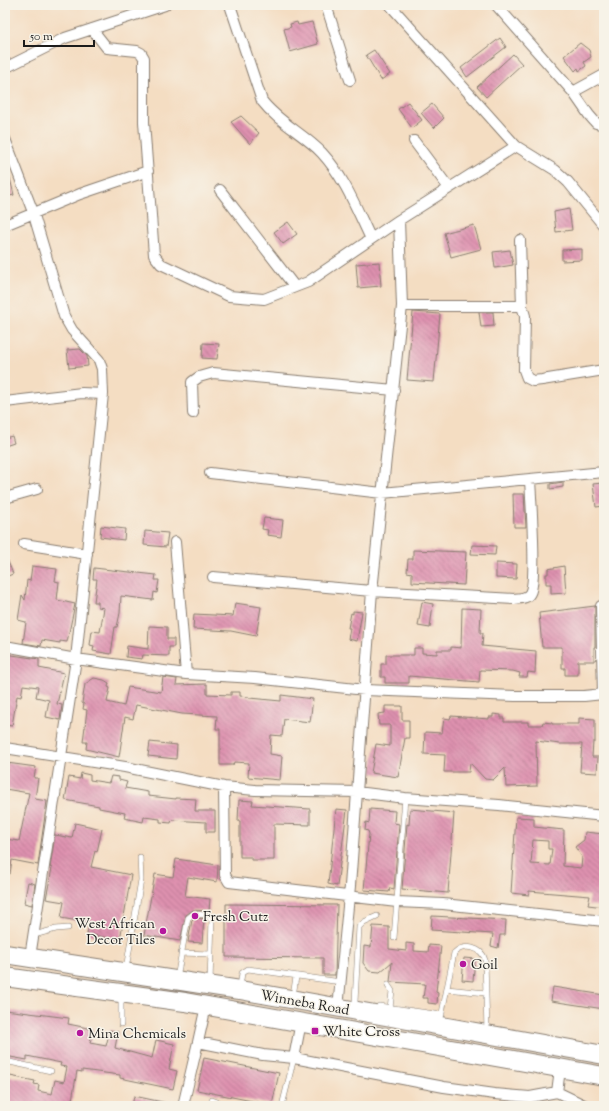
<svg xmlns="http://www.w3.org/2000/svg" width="609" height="1111" font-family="'Sorts Mill Goudy',serif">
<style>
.building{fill:url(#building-back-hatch);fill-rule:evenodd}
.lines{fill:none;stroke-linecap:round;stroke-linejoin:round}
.lane-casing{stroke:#887c6f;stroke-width:6}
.street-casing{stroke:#887c6f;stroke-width:12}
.highway-casing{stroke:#887c6f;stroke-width:20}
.lane{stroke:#fff;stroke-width:5}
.street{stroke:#fff;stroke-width:10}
.highway{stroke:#fff;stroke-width:18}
.poi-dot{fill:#b5179e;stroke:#f7f3e8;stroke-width:1.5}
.labels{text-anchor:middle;stroke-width:3;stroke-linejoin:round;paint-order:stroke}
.poi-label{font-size:14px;fill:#1c1c1c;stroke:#f7f3e8;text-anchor:start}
.street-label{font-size:14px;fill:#1c1c1c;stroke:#f7f3e8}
</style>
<defs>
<pattern id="building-back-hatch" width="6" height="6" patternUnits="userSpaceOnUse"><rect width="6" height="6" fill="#de91af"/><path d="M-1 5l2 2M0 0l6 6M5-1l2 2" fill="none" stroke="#b3768e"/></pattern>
</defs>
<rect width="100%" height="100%" fill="#f7f3e8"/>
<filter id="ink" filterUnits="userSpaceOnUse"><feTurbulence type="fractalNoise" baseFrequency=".025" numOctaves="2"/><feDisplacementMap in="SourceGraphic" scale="8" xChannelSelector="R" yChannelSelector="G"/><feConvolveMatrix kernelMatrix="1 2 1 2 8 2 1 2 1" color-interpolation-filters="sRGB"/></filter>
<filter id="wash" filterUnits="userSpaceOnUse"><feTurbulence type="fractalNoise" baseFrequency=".012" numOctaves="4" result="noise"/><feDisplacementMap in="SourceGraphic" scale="16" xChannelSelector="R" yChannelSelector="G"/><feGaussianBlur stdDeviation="0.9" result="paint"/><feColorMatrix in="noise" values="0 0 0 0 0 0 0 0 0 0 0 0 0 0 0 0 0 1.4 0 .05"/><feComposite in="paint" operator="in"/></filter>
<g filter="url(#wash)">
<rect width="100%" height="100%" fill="#f4ddc2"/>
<g id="blocks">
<path class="building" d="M297,22L298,25L312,22L318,44L290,52L284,29L291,27L290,24Z
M500,38L506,47L467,77L461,68Z
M580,43L589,50L591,57L584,62L586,66L579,71L578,68L575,71L564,56Z
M374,50L390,74L381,80L366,55Z
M513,54L522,64L486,97L477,87Z
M408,102L422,120L412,128L398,109Z
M432,104L444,118L434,128L421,113Z
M241,116L259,133L250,144L231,122Z
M5,170H8L14,195L5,197Z
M569,209L572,230L556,232L554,212Z
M288,222L297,234L283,244L274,232Z
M474,225L481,249L451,257L444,233Z
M582,249V260L562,261V250Z
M510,250L513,265L495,268L493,252Z
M379,262L381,286L358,288L356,264Z
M413,312L440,314L434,382L407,380Z
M479,312H493L494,326L481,327Z
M203,343L219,344L217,359L202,358Z
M80,349L87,356L88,366L69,368L67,350Z
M12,436L14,443L5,446V438Z
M563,482V487L550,489V484Z
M602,483L604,506L596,507L593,484Z
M513,494H524L526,527H514Z
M264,518L283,520L281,537L267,535L268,530L262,529Z
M101,526L125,529L124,540L100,537Z
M145,531L168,533L166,547L144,545Z
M472,545L496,546L495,555L471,554Z
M413,550L466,552L464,585L412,582V573L407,572L408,559H413Z
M5,554L13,574L5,577Z
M496,563L517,564L516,579L496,578Z
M32,566L57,569L55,581L59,582L57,600L75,604L67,642L60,641V643L42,640L41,646L23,643L26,622L18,620L22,595L25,600L27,580L30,581Z
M564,566L566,593L551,594V584H546V574H548V569Z
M94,568L156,575L155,580H159L157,593L154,592L153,600L121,596L120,613L117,627H115L111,654L93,651L94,646L90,645L92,631L100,632L104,608L98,607V602H94L97,579H93Z
M422,602L433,604L430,628L418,626Z
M235,603L261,607L256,636L231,631L193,629L194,614L233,616Z
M595,606V647H594V661H578V675H565V668H562V647H542L539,613Z
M462,608L481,609L480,633H483L482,646L536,651L535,673L528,672L527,677H519L520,673L513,671L480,670L479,682L409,676V683H385V677H381V664H386V655H414V648H422V653L437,654V650H451V647L461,648Z
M353,611L362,612L357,641L348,639L350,628H348L351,613L353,614Z
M149,626L167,627V639H174V647H169V656L143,655L142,659L126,657L127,646L148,649Z
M5,654L39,659V668L64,673L57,704L62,705L60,720L46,717L49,700L36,697L38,687L23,685L21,697L17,696L12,726L5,725V676L7,667L5,666Z
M163,677L177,679L176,685L207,684V694L231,695V692H240V696L249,697V698L281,701V695L313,699L310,722L284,719L282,736L271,735L270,754L282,756L280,780L248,777L249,763L234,762L233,765H220V729H216L217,716L182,714L136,705L133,719L125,717L119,757L86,749L87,742H83L87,710L83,709L84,704L82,703L85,684L94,678L104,680L109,683L108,687L110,688L107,702L124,706L128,687L161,692Z
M385,706H402V720H409V738H405L398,777L371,773L376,744L390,746V725H379L378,714L385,713Z
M493,714L501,715V718H504V722H528V725H542L543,722L552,723V724H579V718L595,719V742H593L592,757H598L597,773L580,772L582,744H560L536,741L537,786L506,787L505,768L493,780L485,779L470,763L469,772H444L445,755L424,754L425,732L442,733L444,718L450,719L451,716L489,719V717H493Z
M150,742L177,745L176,759L148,756Z
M7,763L36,767L34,778H38L35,799L47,801L38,865L12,860L10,874H5V839L19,841L29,793L5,789Z
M81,773L90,775V780L109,783L111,776L119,777V780L127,782L125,788L148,792V796L176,799V798L196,799L195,811H215V832H206V822L172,820L171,823L160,822V819L144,817L143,822L124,818L125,813L99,808V806L65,800L69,777L80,779Z
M239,800L253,801L252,805L310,809V825L274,824V860H251V857H240V821H238Z
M336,809L347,810L337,886L328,884Z
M370,809L395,811L394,823L399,824L394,889L390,888L389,892L364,890L369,834L368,831L365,830L366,822L369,823Z
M410,809L454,813L448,893L402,889L407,824L409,825Z
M516,817L534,818V827L564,830L563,866L581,868L582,857L575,847L584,840L585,832L604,834V907L588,905L590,896L529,891V895L511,893ZM533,840L548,841V849H552L550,865L531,864Z
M75,823L102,829L97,852L95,851L91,867L131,875L120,940L87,934L89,923L61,918L64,902L46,899L52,868L50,867L55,835L72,838Z
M176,859L218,865L217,882L188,877L185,896L210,899L209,911L193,910L186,915L180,941L144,935L155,874L173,877Z
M28,882L35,884L32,905L24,903Z
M226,904L337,905L335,975H323V958L226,957Z
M432,916L506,920L505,935H500L498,948L491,946L493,934L431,930Z
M194,918L204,919L202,943L188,942L192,920Z
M373,926L389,927V949L406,951V943L414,944V951L428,952L429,945L441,946L436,992L438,993L437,1004L428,1003V998H423L425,984L390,982L392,962L380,972L369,971L363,963L364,946L371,947Z
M464,958L475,959L473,981L462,980Z
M553,987L604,995V1009L551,1001Z
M5,1010L69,1018L68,1024L93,1029L90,1043L106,1046L110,1030L118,1032L115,1048L152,1058L156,1040L174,1044L169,1069L177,1071L173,1089L120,1078V1075L82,1070V1072L77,1071L71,1106H18L5,1103V1075L35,1081L34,1084L39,1085L38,1091L52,1094L55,1080L64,1082L67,1067L60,1066L61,1063L27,1056V1060L5,1056Z
M204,1058L279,1073L272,1105L197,1090Z
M134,1096L167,1103V1106H132Z"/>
</g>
</g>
<g filter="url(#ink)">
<use href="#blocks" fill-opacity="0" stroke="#887c6f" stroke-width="1"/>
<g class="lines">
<defs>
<path id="lane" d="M34,935L56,929L68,928
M394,938L405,798
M181,953L211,954
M126,969L141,880L140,857
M177,978L188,918L193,914L207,915L212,919L210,982
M388,985L392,991L390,1008
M240,987L242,973L248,969L341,982
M447,989L486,993
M293,996L296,977
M355,1002L359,927L364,922L377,916
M379,1006L442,1015
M440,1023L454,953C464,943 482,947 485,960L487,1031
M121,1024V996
M5,1061L51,1071
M212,1100L228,1106
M282,1106L294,1058"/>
<path id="street" d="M230,5L262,101C278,122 304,134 322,153C345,178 357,210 371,239
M326,5L350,80
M390,5L516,146L555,170L568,182L604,226
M496,5L573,92L589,115L596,123L604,125
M92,29L107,48L137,51L141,53L144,58V122L154,255L161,264L229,296L264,299L308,282L399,220L516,146
M5,68L65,38L165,5
M573,92L604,75
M5,139L33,212L64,316L72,330L99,360L102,369L103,394
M414,141L449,188
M220,190L295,287
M5,225L80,194L148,171
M520,240L522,306L525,316L524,370L527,378L533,381L542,380L604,370
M402,306H522
M5,402L82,393L103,394L76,659L30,957
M193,413L192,382L199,377L213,373L394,390
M210,473L382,493L604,472
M5,498L37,489
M175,542L186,674
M24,544L87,554
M213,577L372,591L514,599C520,598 527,599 530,593C537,581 531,499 530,480
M601,606L603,694
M5,646L76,659L186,674L255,678L365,690L515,696H584L603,694L604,697
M5,748L125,767L224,787L255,790L357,792L405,798L499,805L604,816
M224,787L225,875L229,882L397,902L443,904L604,921
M338,1008L350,886L372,591L402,306L399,220
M198,1042L206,1006
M294,1058L301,1022
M557,1092L560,1069
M183,1106L198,1042L263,1055L294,1058L444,1087L495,1094L530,1097L557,1092L586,1106"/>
<path id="highway" d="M5,954L240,990L604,1055
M5,977L185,1002L604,1076"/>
</defs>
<use href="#lane" class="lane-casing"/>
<use href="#street" class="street-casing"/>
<use href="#highway" class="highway-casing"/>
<use href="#lane" class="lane"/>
<use href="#street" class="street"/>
<use href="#highway" class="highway"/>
</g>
</g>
<g class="poi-dot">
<circle cx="195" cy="916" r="4"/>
<circle cx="163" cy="931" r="4"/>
<circle cx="463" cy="964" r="4"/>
<rect x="311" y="1027" width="8" height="8" rx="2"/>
<circle cx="80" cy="1033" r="4"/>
</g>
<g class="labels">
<g class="poi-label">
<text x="203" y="921">Fresh Cutz</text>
<text x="155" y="928" text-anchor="end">West African<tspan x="155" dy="16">Decor Tiles</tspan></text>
<text x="471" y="969">Goil</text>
<text x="323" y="1036">White Cross</text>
<text x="88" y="1038">Mina Chemicals</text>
</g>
<g class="street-label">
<text transform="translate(305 1002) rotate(10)" y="5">Winneba Road</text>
</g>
</g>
<rect width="609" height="1111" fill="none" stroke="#f7f3e8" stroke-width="20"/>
<path d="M24 40v6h70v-6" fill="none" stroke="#1c1c1c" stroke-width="2"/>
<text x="30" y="40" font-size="12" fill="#1c1c1c" stroke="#f7f3e8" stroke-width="3" paint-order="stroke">50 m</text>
</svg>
